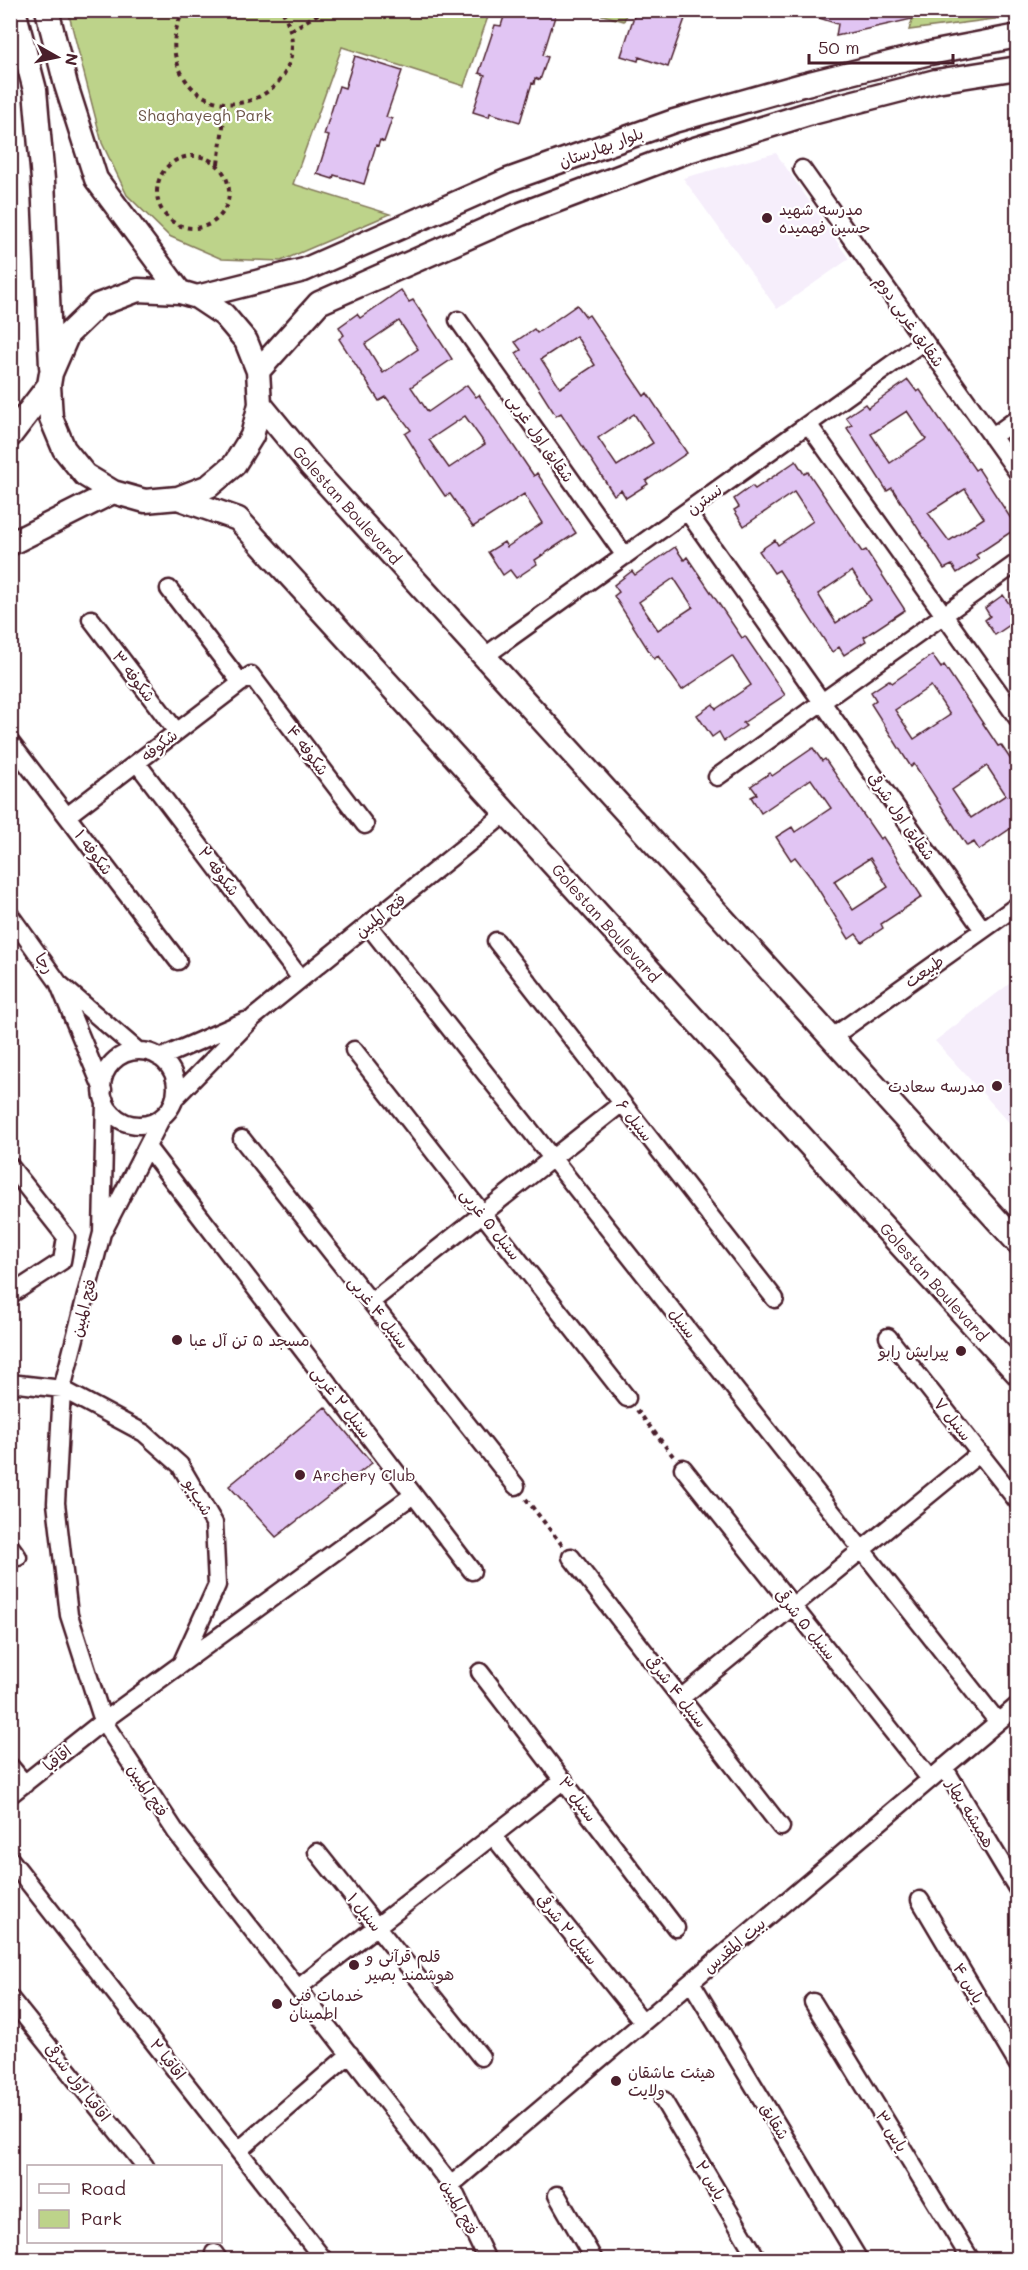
<svg xmlns="http://www.w3.org/2000/svg" width="1028" height="2270" font-family="Mali,'Playpen Sans Arabic',sans-serif">
<style>
.built{fill:#f6eefb}
.green{fill:#bdd38a;stroke:#84795a;stroke-width:1.5}
.building{fill:#e1c5f3;stroke:#4a1f2b;stroke-width:1.5;fill-rule:evenodd}
.lines{fill:none;stroke-linecap:round;stroke-linejoin:round}
.street-casing{stroke:#4a1f2b;stroke-width:21}
.secondary-casing{stroke:#4a1f2b;stroke-width:27}
.path{stroke:#4a1f2b;stroke-width:4;stroke-dasharray:4.5 4.5;stroke-linecap:butt}
.street{stroke:#fff;stroke-width:16}
.secondary{stroke:#fff;stroke-width:22}
.poi-dot{fill:#4a1f2b;stroke:#fff;stroke-width:2}
.labels{text-anchor:middle;stroke-width:4.5;stroke-linejoin:round;paint-order:stroke}
.park-label{font-size:16px;fill:#6c5548;stroke:#fff}
.street-label{font-size:16px;fill:#4a1f2b;stroke:#fff}
.poi-label{font-size:16px;fill:#4a1f2b;stroke:#fff;text-anchor:start}
</style>
<rect width="100%" height="100%" fill="#fff"/>
<filter id="ink" filterUnits="userSpaceOnUse"><feTurbulence type="fractalNoise" baseFrequency=".0167" numOctaves="2"/><feDisplacementMap in="SourceGraphic" scale="12" xChannelSelector="R" yChannelSelector="G"/><feConvolveMatrix kernelMatrix="1 2 1 2 8 2 1 2 1" color-interpolation-filters="sRGB"/></filter>
<g filter="url(#ink)">
<path class="built" d="M776,153L849,259L777,309L683,178Z
M1017,978V1131L935,1041Z"/>
<path class="green" d="M68,11V10L490,11L464,86L342,47L293,184L390,214L281,261L222,259L169,236L127,195L102,143Z
M588,11H627L624,21Z
M915,11H1017V16L909,30Z"/>
<path class="building" d="M506,10H557L543,55L548,57L540,80L535,78L534,84L532,83L520,122L490,113L489,117L473,112L485,75L479,73L495,25L501,26Z
M636,10H688L668,67L639,57L638,61L621,56Z
M808,10H920L921,17L836,36L838,24L807,14Z
M355,56L402,71L386,117L392,119L384,142L380,140L378,146L376,145L364,184L334,175L333,179L317,174L329,136L324,135L339,86L345,88Z
M401,290L409,302L413,300L452,359L411,387L428,412L467,385L476,397L479,395L534,476L537,473L576,533L535,560L537,564L516,578L510,570L503,575L488,552L504,542L507,547L542,523L524,494L473,527L450,494L445,496L430,474L405,434L411,430L386,397L379,401L339,339L344,335L339,327L357,314L360,318ZM399,321L418,349L383,373L365,344ZM465,416L485,444L449,468L429,440Z
M577,305L586,317L589,315L644,396L647,393L687,453L646,481L648,484L626,498L621,490L614,495L561,413L556,416L516,353L521,350L515,342L534,329L537,333ZM576,336L595,365L560,388L541,359ZM634,414L653,443L617,466L598,438Z
M908,380L917,392L920,390L975,470L978,468L1017,528L976,555L979,559L957,573L952,565L944,569L892,488L887,491L847,428L852,425L846,417L865,404L868,408ZM907,411L926,439L890,463L871,434ZM965,489L984,518L949,541L928,513Z
M796,461L804,474L808,472L862,552L866,550L905,610L864,637L866,641L844,655L839,647L832,652L779,570L774,573L759,551L775,540L778,545L813,521L794,492L744,526L734,510L739,507L734,499L752,486L755,489ZM852,571L871,600L836,623L818,594Z
M675,547L684,560L687,557L742,638L745,636L785,695L743,723L746,726L724,741L719,732L712,737L697,715L713,704L716,709L751,685L732,656L682,690L658,656L654,659L614,596L619,592L614,585L632,571L635,575ZM674,578L693,607L658,630L639,602Z
M1003,595L1010,605L1017,599V620L995,635L985,620L990,616L985,608Z
M932,655L941,668L944,665L998,746L1001,745L1017,769V824L979,850L974,842L967,846L914,764L911,767L871,704L876,700L871,692L889,680L892,683ZM931,686L950,715L914,739L895,710ZM987,766L1006,795L971,818L952,790Z
M813,748L822,761L825,759L880,839L883,837L922,897L881,924L883,928L862,942L856,934L849,939L812,879L795,857L791,860L776,837L792,827L795,832L831,808L811,779L761,813L751,797L757,794L751,786L770,773L772,776ZM870,858L888,887L853,910L834,881Z
M325,1407L372,1463L276,1537L229,1486Z"/>
<g class="lines">
<defs>
<path id="street" d="M802,169L1018,473
M458,320L625,556
M808,424L1018,719
M992,437L1018,418
M687,511L983,930
M169,589L241,683
M91,619L177,732
M485,656L924,341
M10,742L178,961
M137,763L301,979
M717,777L1018,562
M67,816L251,675L365,825
M10,915L58,982L103,1090
M368,925L998,1722
M496,941L775,1299
M61,985L138,1051
M831,1038L1018,905
M354,1050L627,1398
M102 1088a37 37 0 1 1 74 0a37 37 0 1 1-74 0Z
M160,1058L245,1021
M175,1098L254,1017L506,813
M105,1101L102,1233L62,1389L56,1503L69,1615L103,1721L176,1832L451,2185L487,2260
M242,1139L516,1486
M147,1147L472,1571
M10,1166L66,1237L62,1261L10,1295
M104,1230L162,1117
M371,1302L622,1103
M888,1337L1018,1502
M10,1383L62,1389L144,1433L180,1465L214,1523L217,1585L182,1662
M683,1468L930,1779
M10,1546L18,1557
M571,1557L781,1827
M480,1672L676,1928
M682,1697L980,1453
M10,1766L25,1784
M944,1767L1018,1890
M10,1795L103,1721L413,1495
M493,1836L643,2022
M317,1852L481,2057
M10,1859L324,2260
M920,1900L1018,2065
M691,1982L859,2260
M298,1988L564,1780
M10,1998L145,2166
M813,2002L971,2260
M663,2100L758,2260
M239,2150L350,2054
M451,2185L1018,1705
M557,2195L594,2260
M214,2253L219,2260"/>
<path id="secondary" d="M14,10L35,90L43,180L51,366
M47,10L66,85L96,179L180,292
M197,297L304,270L508,180L674,121L802,85L930,53L1018,36
M258,371L319,303L521,214L685,152L808,114L936,81L1018,68
M260,404L311,466L1018,1243
M10,436L49,385
M178,498L209,486L234,465L252,436L260,404L258,371L246,341L224,315L197,297L180,292L138,290L98,305L68,334L51,373L49,385L51,418L64,449L85,475L113,492L145,501L178,498L238,519L1018,1374
M10,544L113,492"/>
</defs>
<use href="#street" class="street-casing"/>
<use href="#secondary" class="secondary-casing"/>
<path class="path" d="M185,10C175,24 172,43 176,59C201,145 328,94 282,10
M291,30L325,10
M157 192a36 36 0 1 1 72 0a36 36 0 1 1-72 0Z
M218,164L226,104
M637,1410L673,1456
M526,1499L562,1545"/>
<use href="#street" class="street"/>
<use href="#secondary" class="secondary"/>
</g>
</g>
<g class="poi-dot">
<circle cx="767" cy="218" r="6"/>
<circle cx="997" cy="1086" r="6"/>
<circle cx="177" cy="1340" r="6"/>
<circle cx="961" cy="1351" r="6"/>
<circle cx="300" cy="1475" r="6"/>
<circle cx="354" cy="1965" r="6"/>
<circle cx="277" cy="2004" r="6"/>
<circle cx="616" cy="2081" r="6"/>
</g>
<g class="labels">
<g class="park-label">
<text x="205" y="121">Shaghayegh Park</text>
</g>
<g class="street-label">
<text transform="translate(601 147) rotate(-20)" y="6">بلوار بهارستان</text>
<text transform="translate(910 321) rotate(55)" y="6">شقایق غربی دوم</text>
<text transform="translate(541 438) rotate(55)" y="6">شقایق اول غربی</text>
<text transform="translate(704 499) rotate(-36)" y="6">نسترن</text>
<text transform="translate(347 505) rotate(48)" y="6">Golestan Boulevard</text>
<text transform="translate(134 676) rotate(53)" y="6">شکوفه ۳</text>
<text transform="translate(159 745) rotate(-38)" y="6">شکوفه</text>
<text transform="translate(308 750) rotate(53)" y="6">شکوفه ۴</text>
<text transform="translate(902 816) rotate(55)" y="6">شقایق اول شرقی</text>
<text transform="translate(94 852) rotate(53)" y="6">شکوفه ۱</text>
<text transform="translate(219 871) rotate(53)" y="6">شکوفه ۲</text>
<text transform="translate(380 915) rotate(-39)" y="6">فتح المبین</text>
<text transform="translate(606 923) rotate(48)" y="6">Golestan Boulevard</text>
<text transform="translate(45 963) rotate(55)" y="6">رجا</text>
<text transform="translate(924 971) rotate(-35)" y="6">طبیعت</text>
<text transform="translate(635 1120) rotate(52)" y="6">سنبل ۶</text>
<text transform="translate(491 1224) rotate(52)" y="6">سنبل ۵ غربی</text>
<text transform="translate(934 1282) rotate(48)" y="6">Golestan Boulevard</text>
<text transform="translate(83 1308) rotate(-76)" y="6">فتح المبین</text>
<text transform="translate(379 1312) rotate(52)" y="6">سنبل ۴ غربی</text>
<text transform="translate(683 1323) rotate(52)" y="6">سنبل</text>
<text transform="translate(342 1402) rotate(52)" y="6">سنبل ۲ غربی</text>
<text transform="translate(953 1419) rotate(51)" y="6">سنبل ۷</text>
<text transform="translate(199 1497) rotate(60)" y="6">شب‌بو</text>
<text transform="translate(806 1624) rotate(51)" y="6">سنبل ۵ شرقی</text>
<text transform="translate(677 1691) rotate(52)" y="6">سنبل ۴ شرقی</text>
<text transform="translate(57 1758) rotate(-39)" y="6">اقاقیا</text>
<text transform="translate(148 1790) rotate(56)" y="6">فتح المبین</text>
<text transform="translate(578 1799) rotate(53)" y="6">سنبل ۳</text>
<text transform="translate(971 1813) rotate(59)" y="6">همیشه بهار</text>
<text transform="translate(365 1912) rotate(51)" y="6">سنبل ۱</text>
<text transform="translate(568 1929) rotate(51)" y="6">سنبل ۲ شرقی</text>
<text transform="translate(734 1945) rotate(-40)" y="6">بیت المقدس</text>
<text transform="translate(969 1983) rotate(59)" y="6">یاس ۴</text>
<text transform="translate(168 2059) rotate(52)" y="6">اقاقیا ۲</text>
<text transform="translate(78 2082) rotate(52)" y="6">اقاقیا اول شرقی</text>
<text transform="translate(775 2121) rotate(59)" y="6">شقایق</text>
<text transform="translate(892 2131) rotate(58)" y="6">یاس ۳</text>
<text transform="translate(711 2180) rotate(59)" y="6">یاس ۲</text>
<text transform="translate(460 2207) rotate(62)" y="6">فتح المبین</text>
</g>
<g class="poi-label">
<text x="779" y="215">مدرسه شهید<tspan x="779" dy="18">حسین فهمیده</tspan></text>
<text x="985" y="1092" text-anchor="end">مدرسه سعادت</text>
<text x="189" y="1346">مسجد ۵ تن آل عبا</text>
<text x="949" y="1357" text-anchor="end">پیرایش رابو</text>
<text x="312" y="1481">Archery Club</text>
<text x="366" y="1962">قلم قرآنی و<tspan x="366" dy="18">هوشمند بصیر</tspan></text>
<text x="289" y="2001">خدمات فنی<tspan x="289" dy="18">اطمینان</tspan></text>
<text x="628" y="2078">هیئت عاشقان<tspan x="628" dy="18">ولایت</tspan></text>
</g>
</g>
<rect width="1028" height="2270" fill="none" stroke="#fff" stroke-width="36"/>
<rect x="18" y="18" width="992" height="2234" fill="none" stroke="#4a1f2b" stroke-width="2" filter="url(#ink)"/>
<rect x="27" y="2165" width="195" height="78" fill="#ffffff" stroke="#b7a5aa" stroke-width="1.5"/>
<rect x="39" y="2184" width="30" height="9" fill="#ffffff" stroke="#b7a5aa" stroke-width="1.5"/>
<text x="81" y="2195" font-size="18" fill="#4a1f2b">Road</text>
<rect x="39" y="2210" width="30" height="18" fill="#bdd38a" stroke="#b7a5aa" stroke-width="1.5"/>
<text x="81" y="2225" font-size="18" fill="#4a1f2b">Park</text>
<g transform="translate(57 57) rotate(99)" stroke="#ffffff" stroke-width="4.5" paint-order="stroke">
<path d="M0-4.5L10 22L0 15L-10 22Z" fill="#4a1f2b"/>
<text y="-9" font-size="16" font-weight="bold" text-anchor="middle" fill="#4a1f2b">N</text>
</g>
<path d="M809 54v9h144v-9" fill="none" stroke="#4a1f2b" stroke-width="3"/>
<text x="818" y="54" font-size="18" fill="#4a1f2b" stroke="#ffffff" stroke-width="4.5" paint-order="stroke">50 m</text>
</svg>
